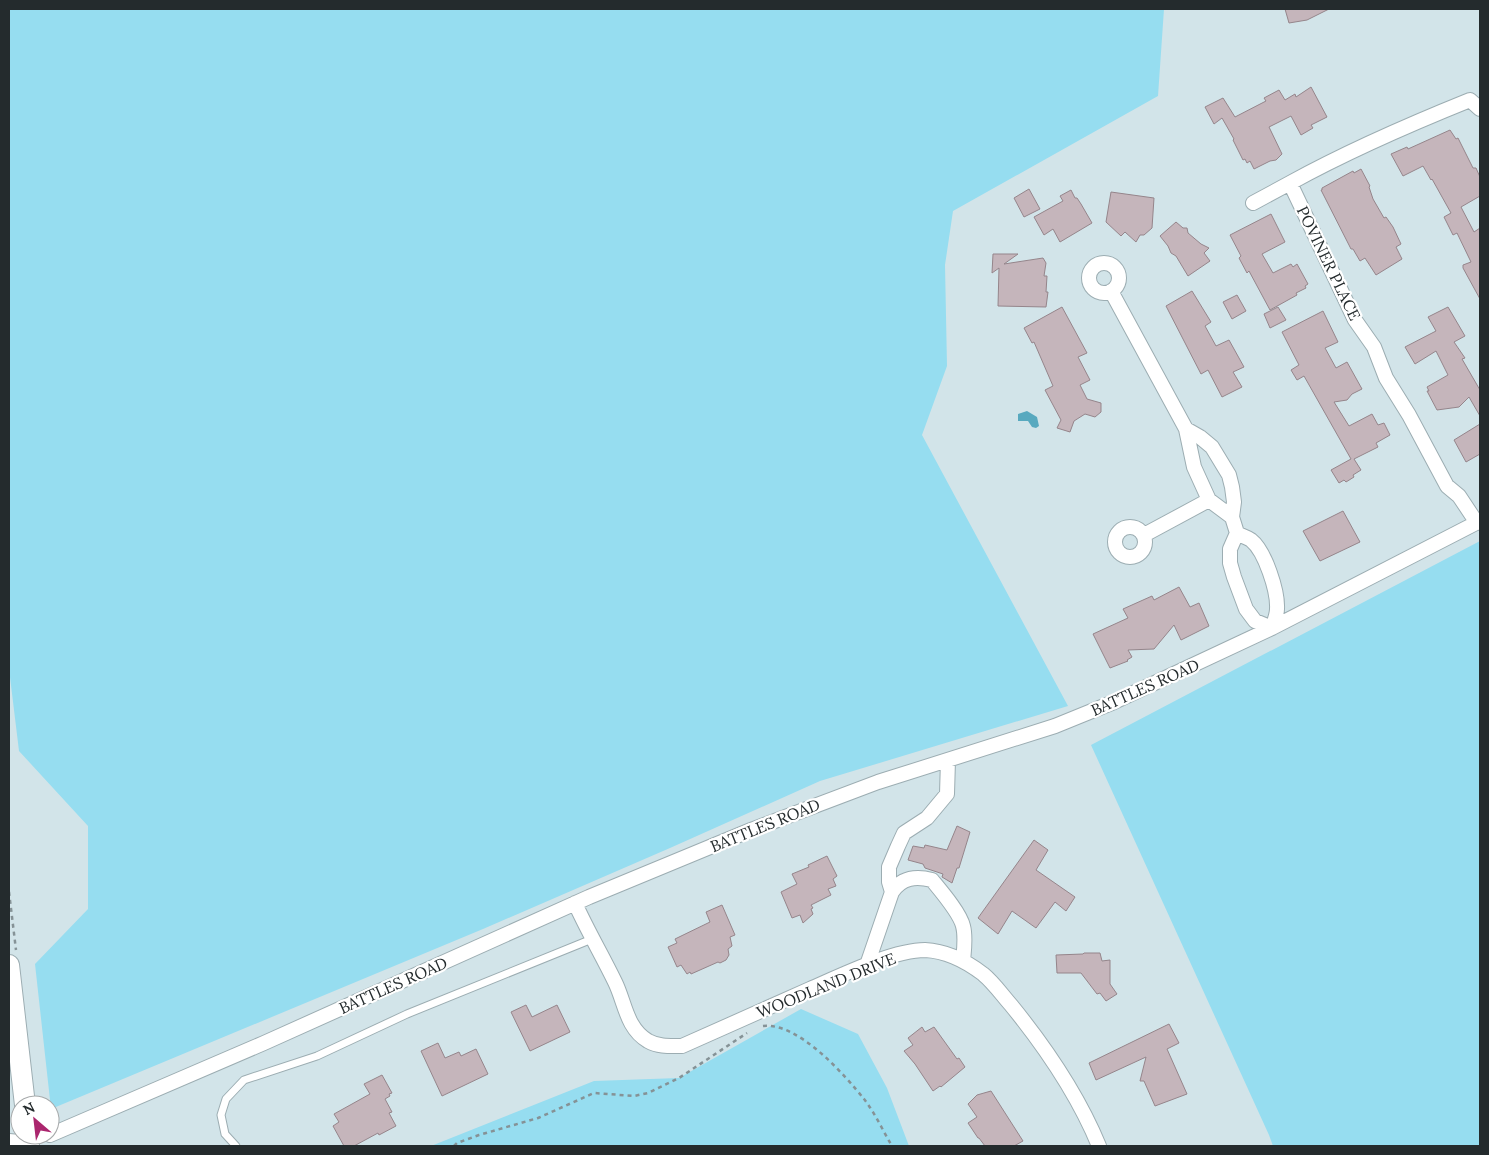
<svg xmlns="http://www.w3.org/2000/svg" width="1489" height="1155" font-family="Lora,serif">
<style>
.green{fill:#96ddf0}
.water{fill:#58a9bf}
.building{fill:#c5b5bb;stroke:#95858b}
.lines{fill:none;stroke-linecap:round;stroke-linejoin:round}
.lane-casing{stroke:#9cadb2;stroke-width:9}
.street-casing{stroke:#9cadb2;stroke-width:16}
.secondary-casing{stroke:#9cadb2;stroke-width:22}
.path{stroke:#859296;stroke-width:2.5;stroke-dasharray:4 4;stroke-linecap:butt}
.lane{stroke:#fff;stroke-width:7}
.street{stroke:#fff;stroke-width:14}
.secondary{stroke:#fff;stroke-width:20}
.labels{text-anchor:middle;stroke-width:4.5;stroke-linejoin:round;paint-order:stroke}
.street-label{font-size:16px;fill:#242b2d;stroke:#fff}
</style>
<rect width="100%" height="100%" fill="#d2e4e9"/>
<path class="green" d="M9,9H1164L1158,96L953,211L945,265L947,366L922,435L1068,706L820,781L670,848L483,929L51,1109L35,964L88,909V826L19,751L9,669Z
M1480,541V1146H1273L1269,1135L1091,745Z
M801,1009L858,1034L887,1088L909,1146H431L594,1081L679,1078Z"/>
<path class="water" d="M1027,411L1037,417L1039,426L1036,428L1032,427L1028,421H1018V414Z"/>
<path class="building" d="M1285,9H1329L1307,20L1289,23Z
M1311,87L1327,117L1311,125L1313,128L1301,135L1291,116L1269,127L1282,154L1276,160L1270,161L1254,169L1250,161L1247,163L1245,159L1243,160L1233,140L1234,139L1222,118L1214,124L1205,107L1223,98L1235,117L1266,101L1264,98L1279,90L1285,100L1295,94L1296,97Z
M1450,130L1456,139L1458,138L1473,168H1476L1480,177V196L1461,207L1474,232L1480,228V299L1463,268V265L1471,262L1457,233L1453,235L1444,217L1451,213L1432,179L1431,180L1423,166L1403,176L1391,154L1407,147L1408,149Z
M1361,169L1370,186L1369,187L1373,199L1384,218L1386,217L1393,227L1401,244L1396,247L1402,259L1376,275L1365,258L1360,261L1353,249H1351L1321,190H1322V188L1353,171L1354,173Z
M1029,189L1040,209L1024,217L1014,198Z
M1071,190L1075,198H1077L1081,204L1092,223L1060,242L1053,229L1044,235L1034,217L1063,201L1060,196Z
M1111,192L1154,198L1152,228L1144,235H1140L1136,242L1125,232L1121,236L1106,222Z
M1271,214L1285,242L1262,254L1273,273L1291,264L1293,267L1297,264L1308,284L1305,286L1306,288L1296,293L1297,295L1270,310L1249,271L1247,273L1239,258L1241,256L1230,235Z
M1176,222L1183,228H1187L1188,233L1201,244L1209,248L1204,253L1210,261L1188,276L1176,256L1171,253L1168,246L1160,236Z
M993,254H1018L1004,264L1043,258L1046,263L1044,276H1047L1046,292H1048L1046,307L998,306L999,268L992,273Z
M1192,291L1211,322L1205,326L1216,346L1229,340L1244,367L1233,372L1242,387L1222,397L1208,370L1201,374L1166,306Z
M1237,295L1246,311L1232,319L1223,302Z
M1062,307L1087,353L1078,357L1090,380L1080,385L1087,399L1101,403V412L1095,417L1085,414L1074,421L1070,432L1057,428L1061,420L1045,390L1053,386L1034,342L1032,343L1024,328Z
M1278,307L1286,320L1270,328L1264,314Z
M1448,307L1465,336L1454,342L1465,358L1462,359L1480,390V416L1469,397L1459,407L1437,410L1427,391H1429L1427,387L1448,375L1436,351L1415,364L1405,347L1436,331L1428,317Z
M1323,311L1338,342L1325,348L1336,368L1347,362L1362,389L1352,394L1347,400L1334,402L1349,426L1372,414L1378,425L1384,423L1390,435L1376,443L1378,447L1354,459L1361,470L1353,475L1354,477L1346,482L1344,480L1339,483L1331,470L1351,459L1304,376L1297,380L1291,370L1299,365L1282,332Z
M1480,424V454L1466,462L1454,440Z
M1343,511L1360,542L1320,561L1303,531Z
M1179,587L1190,607L1199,603L1209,626L1181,640L1174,625L1154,649L1128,650L1132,657L1127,660L1128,661L1110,668L1093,634L1128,618L1123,609L1152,596L1154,600Z
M957,826L970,832L959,868H957L952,883L942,877L943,874L925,868L923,864L908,860L913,846L924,848L925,845L947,850Z
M1034,840L1048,850L1036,870L1075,897L1066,911L1055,902L1036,928L1012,911L998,934L978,918Z
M827,856L837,876L833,879L836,886L828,889L831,895L811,905L813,908L811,909L813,914L803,923L800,915L792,918L781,892L797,884L792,874L809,867L808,865Z
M722,905L735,935L730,937L732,946L728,949L729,955L726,960L720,963L718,962L691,974L690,972L687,974L681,965L677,967L668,947L677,943L675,939L710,922L706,912Z
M1084,953H1100L1102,961L1110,960V984L1117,994L1106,1001L1100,993L1097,994L1081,973H1057L1056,955L1083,954Z
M526,1005L532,1017L557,1005L570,1032L530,1051L511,1012Z
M1169,1024L1179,1043L1167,1049L1187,1094L1155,1106L1144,1081H1140L1146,1057L1096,1080L1089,1063Z
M922,1027L925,1032L934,1027L957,1059L959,1058L965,1067L941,1087L940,1086L933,1091L915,1064L904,1051L913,1045L908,1038Z
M438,1043L445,1058L459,1052L461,1056L476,1049L488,1074L442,1096L421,1051Z
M382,1075L392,1093L389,1094L390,1096L385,1099L392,1112L389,1113L396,1126L379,1135L378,1133L354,1146H344L333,1126L339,1122L334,1114L370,1094L364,1084Z
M991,1091L1023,1141L1014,1146H985L979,1138H978L968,1123L977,1117L968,1104L977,1095Z"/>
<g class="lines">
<defs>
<path id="lane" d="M236,1146L225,1134L221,1115L226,1099L244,1080L317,1056L407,1014L592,939"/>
<path id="street" d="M1253,203L1290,183
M1089 278a15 15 0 1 1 30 0a15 15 0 1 1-30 0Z
M1111,291L1186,429L1194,467L1209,500L1232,517
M1186,429L1200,437L1212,447L1229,475L1232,487L1234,502L1232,517L1237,533L1230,549V563L1234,577L1246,609L1255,621L1272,628C1274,622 1277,615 1277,609C1278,591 1265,551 1251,540C1247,537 1241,536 1237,533
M1477,523L1459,496L1447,486L1409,415L1386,378L1374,347L1355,320L1290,183C1348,151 1408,125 1470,100L1480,109
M1115 542a15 15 0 1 1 30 0a15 15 0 1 1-30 0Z
M1144,535L1209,500
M892,892L889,882V867L898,846L904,833L927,818L947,794L948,760
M575,903C587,930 602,955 615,982C625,1002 626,1028 648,1041C659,1047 670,1046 682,1046C725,1027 768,1008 810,989C840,976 893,950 925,950C946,951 966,961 983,974C994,983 1002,995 1011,1005C1046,1048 1078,1095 1099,1146
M867,965L892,892C902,877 916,876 932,880C941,891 960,913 963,926C966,937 964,950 963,961
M50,1135L264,1043L589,897L751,830L878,782L1055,726L1114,702L1272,628L1480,521
M9,1141L29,1143"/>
<path id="secondary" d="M9,965L25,1105
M28,1135L29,1146"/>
</defs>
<use href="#lane" class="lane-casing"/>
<use href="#street" class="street-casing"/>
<use href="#secondary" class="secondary-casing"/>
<path class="path" d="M9,892L16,950
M763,1026C798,1022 844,1074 864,1099C875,1113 883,1131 892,1146
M454,1146L457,1143L479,1135L538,1118L594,1093L634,1096L648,1093L679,1078L747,1033"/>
<use href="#lane" class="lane"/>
<use href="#street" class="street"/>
<use href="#secondary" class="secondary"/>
</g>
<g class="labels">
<g class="street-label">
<text transform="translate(1329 263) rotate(64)" y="6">POVINER PLACE</text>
<text transform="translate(1145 687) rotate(-24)" y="6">BATTLES ROAD</text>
<text transform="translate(765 825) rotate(-22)" y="6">BATTLES ROAD</text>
<text transform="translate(393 985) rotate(-24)" y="6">BATTLES ROAD</text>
<text transform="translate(826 985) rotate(-22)" y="6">WOODLAND DRIVE</text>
</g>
</g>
<rect width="1489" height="1155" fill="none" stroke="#242b2d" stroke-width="20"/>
<g transform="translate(35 1120) rotate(332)"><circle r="24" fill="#ffffff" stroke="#a7aaab"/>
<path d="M0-4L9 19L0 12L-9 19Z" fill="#ab266e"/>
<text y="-8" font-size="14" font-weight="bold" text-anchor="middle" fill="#242b2d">N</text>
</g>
</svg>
